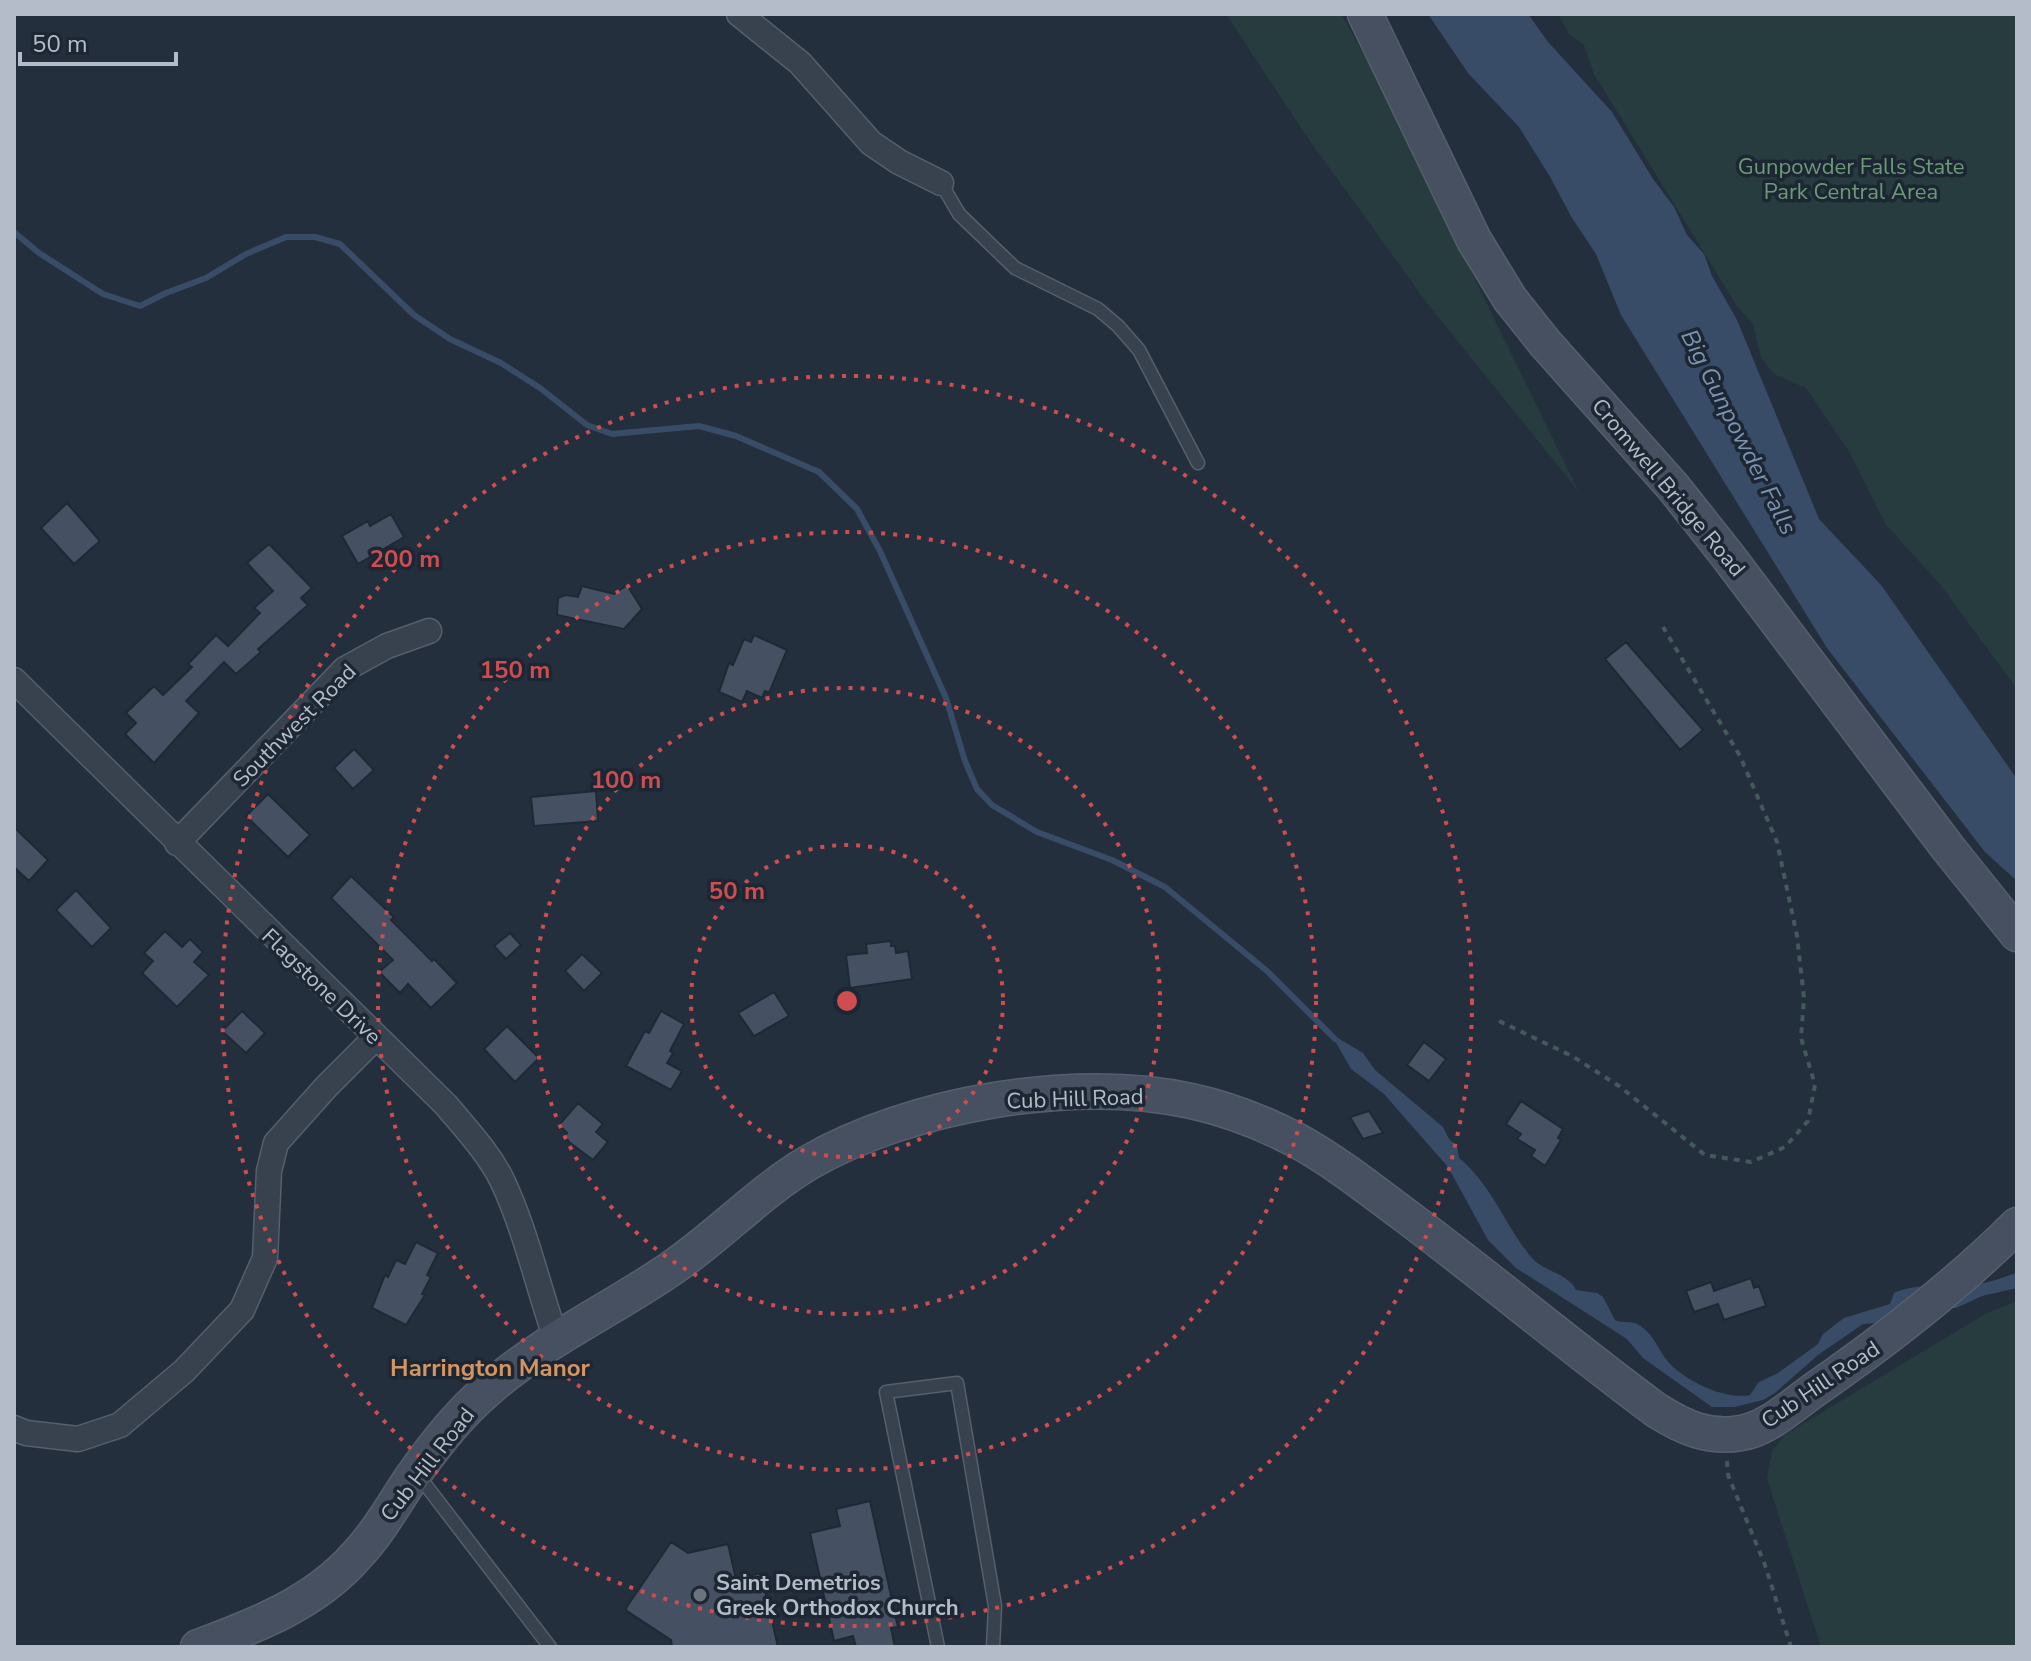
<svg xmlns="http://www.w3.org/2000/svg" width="2031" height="1661" font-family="'Nunito Sans',sans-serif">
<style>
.green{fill:#263c3f}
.water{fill:#394c67}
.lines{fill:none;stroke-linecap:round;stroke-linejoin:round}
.stream{stroke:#394c67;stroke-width:6}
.building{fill:#455162;stroke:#1f2835;stroke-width:2}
.lane-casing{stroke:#565f6c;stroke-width:15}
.street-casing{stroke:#565f6c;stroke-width:27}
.secondary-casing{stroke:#565f6c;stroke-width:37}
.path{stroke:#44595c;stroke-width:4;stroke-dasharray:6 6;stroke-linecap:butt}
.lane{stroke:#38414e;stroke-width:12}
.street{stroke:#38414e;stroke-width:24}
.secondary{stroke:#465061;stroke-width:34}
.ring{fill:none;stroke:#ce4d50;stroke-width:4;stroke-dasharray:4 8}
.worship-dot{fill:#6b7280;stroke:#1d2633;stroke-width:3}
.labels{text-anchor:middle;stroke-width:7;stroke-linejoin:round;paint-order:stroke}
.park-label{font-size:22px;fill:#6b9a76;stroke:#1d2633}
.street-label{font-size:22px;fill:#b4bcc9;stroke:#1d2633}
.poi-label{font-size:22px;font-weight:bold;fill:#b4bcc9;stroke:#1d2633;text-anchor:start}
.water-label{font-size:24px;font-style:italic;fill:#7c92b1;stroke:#1d2633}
.neighbourhood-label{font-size:24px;font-weight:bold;fill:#d59563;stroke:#1d2633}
.centre{fill:#ce4d50;stroke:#1d2633;stroke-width:4}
.ring-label{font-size:24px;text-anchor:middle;font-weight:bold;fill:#ce4d50;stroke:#1d2633;stroke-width:7;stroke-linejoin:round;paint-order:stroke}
</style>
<rect width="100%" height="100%" fill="#242f3e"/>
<path class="green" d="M1226,14H1341L1372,69L1579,492L1427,303L1305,134Z
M1558,14H2017V689L1939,583L1886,525L1850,453L1806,388L1774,374L1761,358L1753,324L1737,306L1594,74L1584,45L1569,34Z
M2017,1301V1647H1821L1767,1479L1772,1451L1786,1434L1985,1314Z"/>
<path class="water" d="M1428,14H1528L1548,42L1612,112L1653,179L1674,207L1687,235L1704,254L1712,276L1737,320L1819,519L1881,585L2017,779V881L1985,852L1827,648L1621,315L1596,254L1572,218L1549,175L1519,127L1468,73Z
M1331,1034L1363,1053L1375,1070L1443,1127L1449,1139L1457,1146L1459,1158C1492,1185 1505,1226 1532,1258C1544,1272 1568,1273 1576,1290L1597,1293L1603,1297L1615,1320C1623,1324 1632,1320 1639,1325C1655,1335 1658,1351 1670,1364C1688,1382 1725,1400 1750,1395L1759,1382L1778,1373L1818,1344L1823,1334L1844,1318L1890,1304L1894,1293C1920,1282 1947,1287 1975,1284C1990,1283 2003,1277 2017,1273V1288L1982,1296L1956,1308H1899L1875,1323L1863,1324L1818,1355L1775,1393L1763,1400L1734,1407H1712L1643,1358L1627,1339L1516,1268L1488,1240L1448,1167L1384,1094L1351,1069Z"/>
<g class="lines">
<path class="stream" d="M14,232L39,253L103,294L140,306L166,293L206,278L246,254L286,237H315L340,244L414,315L450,339L501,363L540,388L587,425L612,434L699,426L736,436L819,472L857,509L880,551L946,698L965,761L977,789L992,805L1037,832L1112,860L1165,887L1267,971L1335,1039"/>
</g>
<path class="building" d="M67,503L100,541L74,564L41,528Z
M391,514L404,537L358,564L342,536L368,521L370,526Z
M269,544L312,588L301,598L308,605L258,649L261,652L236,674L224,662L186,701L199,713L154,763L125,734L136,723L126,713L154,686L163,695L192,667L188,664L216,635L228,646L260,613L254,608L273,591L247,563Z
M627,585L642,609L624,629L557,615L558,598L566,595L578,597L582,586L614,594Z
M754,635L787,650L769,693L765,691L762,698L747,691L742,702L719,692L729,663L733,665L744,639L751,642Z
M1626,642L1703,730L1680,750L1605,659Z
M354,749L374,770L353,789L334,768Z
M596,791L598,821L534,826L531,797Z
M268,794L310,835L288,857L246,816Z
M14,827L48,860L29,881L14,867Z
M351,876L394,917L391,920L432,961L434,959L457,983L431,1008L408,984L400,993L379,972L393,960L331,898Z
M76,890L111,928L92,947L56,910Z
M165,931L182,947L190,939L203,952L194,962L209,975L177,1007L142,973L153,961L144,953Z
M510,933L521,945L506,959L494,946Z
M891,941V946H895L896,953L908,951L912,979L850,988L846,955L867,953L866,944Z
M582,954L602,973L584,991L565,971Z
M774,992L789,1016L754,1036L738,1013Z
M242,1011L265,1033L246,1053L222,1031Z
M661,1011L684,1024L670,1051L673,1053L667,1063L682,1071L671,1090L626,1066L645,1031L649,1033Z
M507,1026L539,1058L515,1082L484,1049Z
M1424,1042L1446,1059L1429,1081L1407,1065Z
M1521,1101L1563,1129L1558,1138L1561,1140L1545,1166L1531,1156L1535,1150L1517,1139L1521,1134L1506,1124Z
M578,1103L603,1124L596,1132L608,1142L593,1160L569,1142L565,1136L567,1133L559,1125Z
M1369,1111L1383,1133L1363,1139L1350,1117Z
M416,1242L438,1253L427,1275L431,1277L422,1294L425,1295L406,1325L372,1308L385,1275L388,1277L396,1260L405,1264Z
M1751,1278L1754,1288L1759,1286L1766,1306L1724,1320L1718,1304L1694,1312L1686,1291L1711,1282L1714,1291Z
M870,1501L898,1627L891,1628L895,1647H856L853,1636L834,1641L810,1533L840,1526L836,1509Z
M671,1542L688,1553L728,1544L736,1579L761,1573L778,1647H672L671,1640L627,1611L626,1608Z"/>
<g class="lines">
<defs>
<path id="lane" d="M941,183L959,214L1015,268L1098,309L1118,326L1139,350L1198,463
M418,1475L550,1647
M938,1647L886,1392L957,1383L995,1606L993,1647"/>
<path id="street" d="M739,14L800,63L871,143L899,162L941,183
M14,680L446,1105C466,1129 488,1152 502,1180C526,1231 538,1287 556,1339
M177,843L345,669L387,646L429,631
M14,1428L26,1433L78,1439L120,1425L184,1371L242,1310L265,1258L269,1171L276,1143L326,1087L375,1038"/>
<path id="secondary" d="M1365,14L1474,240L1510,299L1545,343L1674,488L1727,555L1948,848L2017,934
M198,1647C255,1626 315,1603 356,1556C378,1533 394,1504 412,1477C433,1447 458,1415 486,1391C541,1342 609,1311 669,1270C718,1237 758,1193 808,1163C909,1104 1076,1075 1191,1101C1228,1109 1264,1123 1298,1141C1336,1162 1371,1190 1406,1216C1490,1279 1571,1347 1656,1410C1683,1427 1708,1439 1741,1433C1767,1429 1793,1405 1814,1390C1886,1340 1955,1287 2017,1225"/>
</defs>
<use href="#lane" class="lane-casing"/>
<use href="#street" class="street-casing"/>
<use href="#secondary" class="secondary-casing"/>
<path class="path" d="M1499,1021L1572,1056L1619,1086L1705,1155L1751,1162L1785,1147L1808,1121L1815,1085L1801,1038L1804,998L1797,936L1777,842L1740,756L1663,627
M1727,1461L1728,1475L1765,1565L1791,1647"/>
<use href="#lane" class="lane"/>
<use href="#street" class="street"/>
<use href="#secondary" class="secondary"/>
</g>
<g class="ring">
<circle cx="847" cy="1001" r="156"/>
<circle cx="847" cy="1001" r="313"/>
<circle cx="847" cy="1001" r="469"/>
<circle cx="847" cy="1001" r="625"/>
</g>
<circle class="worship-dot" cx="700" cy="1595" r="8"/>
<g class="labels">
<g class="park-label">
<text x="1851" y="174">Gunpowder Falls State<tspan x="1851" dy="25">Park Central Area</tspan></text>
</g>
<g class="street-label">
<text transform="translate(1669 487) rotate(50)" y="8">Cromwell Bridge Road</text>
<text transform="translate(294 725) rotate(-45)" y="8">Southwest Road</text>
<text transform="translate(322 986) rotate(44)" y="8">Flagstone Drive</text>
<text transform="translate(1075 1098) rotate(-2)" y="8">Cub Hill Road</text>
<text transform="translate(1820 1384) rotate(-34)" y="8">Cub Hill Road</text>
<text transform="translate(427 1464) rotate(-52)" y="8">Cub Hill Road</text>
</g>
<g class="poi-label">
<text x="716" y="1590">Saint Demetrios<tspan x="716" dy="25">Greek Orthodox Church</tspan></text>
</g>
<g class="water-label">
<text transform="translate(1739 432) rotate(63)" y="8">Big Gunpowder Falls</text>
</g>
<g class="neighbourhood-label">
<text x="490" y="1376">Harrington Manor</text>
</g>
</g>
<circle cx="847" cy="1001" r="12" class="centre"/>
<g class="ring-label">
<text x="405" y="567">200 m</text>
<text x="515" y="678">150 m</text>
<text x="626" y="788">100 m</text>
<text x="737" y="899">50 m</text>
</g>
<rect width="2031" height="1661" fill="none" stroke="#b4bcc9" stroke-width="32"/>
<path d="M20 52v12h156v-12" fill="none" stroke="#b4bcc9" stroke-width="4"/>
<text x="32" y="52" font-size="24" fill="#b4bcc9" stroke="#1d2633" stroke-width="6" paint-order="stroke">50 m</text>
</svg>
